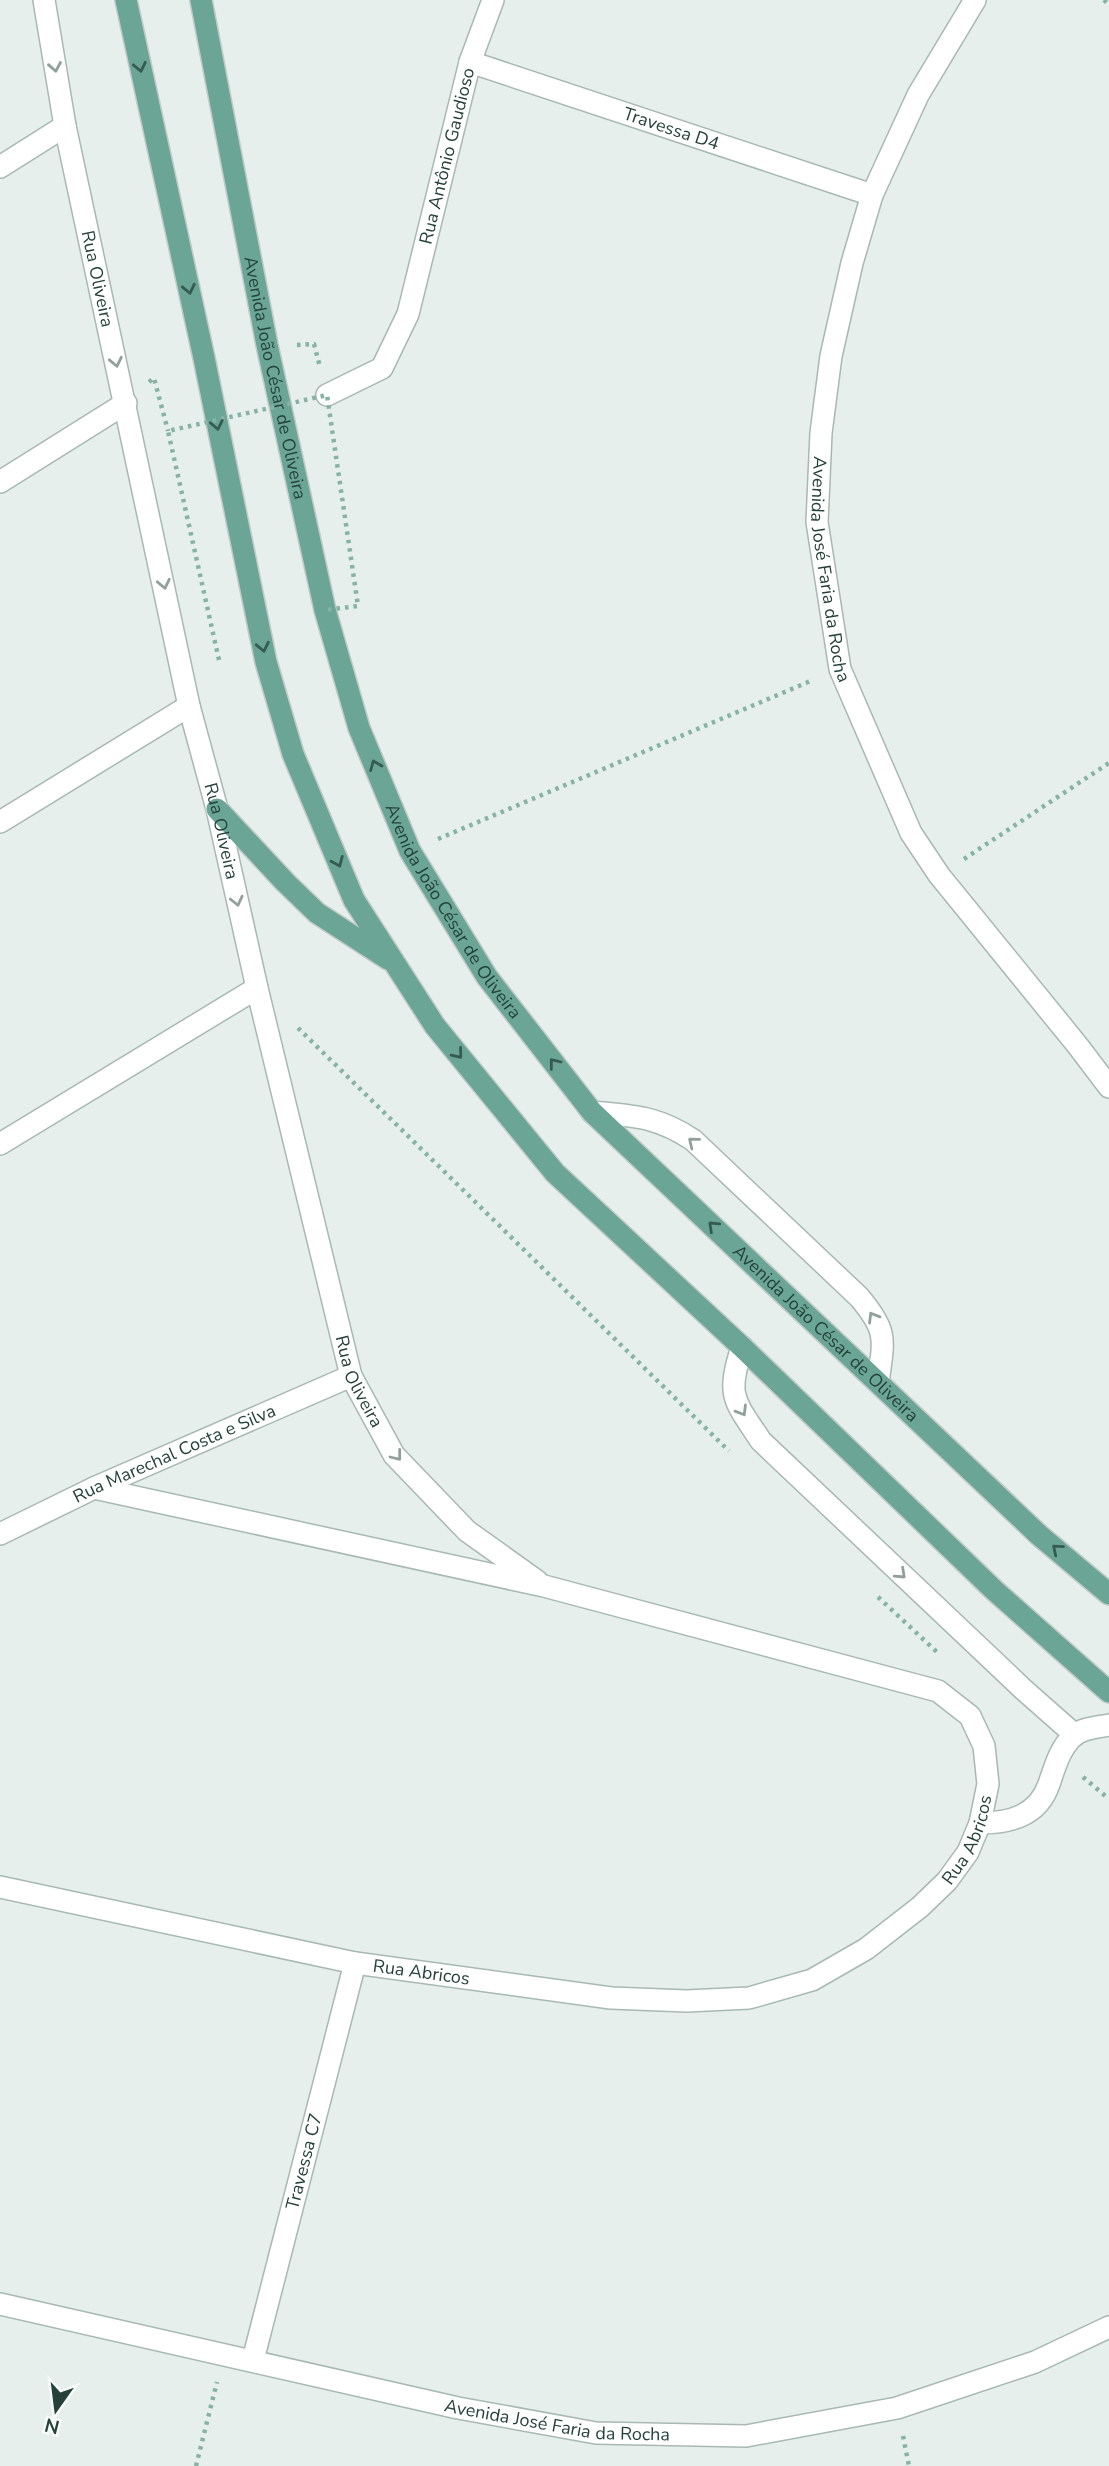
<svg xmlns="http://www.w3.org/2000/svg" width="1109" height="2466" font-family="'Nunito Sans',sans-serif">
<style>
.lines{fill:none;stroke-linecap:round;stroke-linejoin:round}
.minor-casing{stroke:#a8b8b2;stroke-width:24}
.major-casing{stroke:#c2cac8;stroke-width:24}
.path{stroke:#86b3a5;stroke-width:4.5;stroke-dasharray:3.5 5;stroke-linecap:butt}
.minor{stroke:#fff;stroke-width:21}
.major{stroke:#6aa596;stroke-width:21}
.path-bridge{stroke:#86b3a5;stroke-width:4.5;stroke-dasharray:3.5 5;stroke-linecap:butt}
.oneway{stroke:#92a09c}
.oneway2{stroke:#365b51}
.labels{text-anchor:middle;stroke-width:5;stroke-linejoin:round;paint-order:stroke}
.street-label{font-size:18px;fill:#24423a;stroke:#f7fbf9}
</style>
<rect width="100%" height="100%" fill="#e6efeb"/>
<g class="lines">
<defs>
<g id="minor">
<path id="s1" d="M44,0L65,126L189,706L217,809L257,988L351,1376L394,1455L467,1531L537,1581"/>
<path id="s2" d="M975,0L918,95L872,195L852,263L831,356L821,433L817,522L840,669L911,833L939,875L1078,1046L1109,1087"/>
<path id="s3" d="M470,62L872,195"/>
<path d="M0,167L65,126"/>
<path id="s4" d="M327,395L382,368L408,314L470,62L493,0"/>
<path d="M0,482L126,403"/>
<path d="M0,822L189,706"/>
<path d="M592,1112C634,1116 657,1116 693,1140L859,1297C888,1331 884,1339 878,1382"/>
<path d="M0,1144L257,988"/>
<path d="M742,1347C726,1397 734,1400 761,1441L1024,1690L1075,1735"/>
<path id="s5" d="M0,1534L94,1488L351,1376"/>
<path d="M980,1823C1010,1823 1038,1816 1049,1784C1055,1767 1059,1750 1073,1736C1082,1728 1098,1727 1109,1725"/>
<path id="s6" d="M0,1887L355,1963L611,1998L687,2001L749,1998L812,1980L866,1949L920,1907L947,1881L968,1852L980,1823L988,1784L984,1746L970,1716L938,1691L544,1586L94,1488"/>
<path id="s7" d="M0,2304L458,2408L596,2433L746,2436L897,2408L1035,2362L1109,2327"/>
<path id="s8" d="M253,2360L355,1963"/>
</g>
<g id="major">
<path d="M126,0L204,358L266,662L293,754L354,900L435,1026L555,1173L742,1347L994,1590L1109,1692"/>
<path id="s9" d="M201,0L267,345L325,610L359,728L410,851L487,977L592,1112L1039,1535L1109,1594"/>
<path d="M217,809L285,882L317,913L388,959"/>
</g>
</defs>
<use href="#minor" class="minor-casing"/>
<use href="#major" class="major-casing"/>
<path class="path" d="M1104,0L1109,5
M297,345L314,344L320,367
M149,382L154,378L168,431
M438,839L813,680
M964,859L1109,763
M298,1028L729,1451
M878,1597L938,1653
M1083,1777L1109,1799
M903,2436L909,2466
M196,2466L217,2382"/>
<use href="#minor" class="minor"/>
<use href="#major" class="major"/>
<path class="path-bridge" d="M219,660L168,431L327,395L358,606L325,610"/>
</g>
<defs><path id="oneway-chevron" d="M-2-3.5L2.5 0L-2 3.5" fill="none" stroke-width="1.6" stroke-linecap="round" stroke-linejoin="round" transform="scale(1.75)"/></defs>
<g class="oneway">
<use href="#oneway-chevron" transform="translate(55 67) rotate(80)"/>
<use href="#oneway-chevron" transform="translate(116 362) rotate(78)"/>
<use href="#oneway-chevron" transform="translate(164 584) rotate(78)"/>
<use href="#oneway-chevron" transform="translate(237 901) rotate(77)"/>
<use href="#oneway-chevron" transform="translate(693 1142) rotate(-141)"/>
<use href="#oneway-chevron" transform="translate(873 1317) rotate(-121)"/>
<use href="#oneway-chevron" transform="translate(742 1411) rotate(59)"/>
<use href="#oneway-chevron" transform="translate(397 1456) rotate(52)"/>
<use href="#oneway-chevron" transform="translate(901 1574) rotate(43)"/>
</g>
<g class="oneway2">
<use href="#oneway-chevron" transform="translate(140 67) rotate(78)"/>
<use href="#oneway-chevron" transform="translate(189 289) rotate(78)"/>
<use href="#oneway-chevron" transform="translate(217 425) rotate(79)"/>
<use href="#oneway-chevron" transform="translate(263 647) rotate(78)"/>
<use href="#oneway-chevron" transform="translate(375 765) rotate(-112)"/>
<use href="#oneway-chevron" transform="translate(338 862) rotate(67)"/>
<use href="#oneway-chevron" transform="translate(458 1054) rotate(51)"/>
<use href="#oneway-chevron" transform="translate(554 1063) rotate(-128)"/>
<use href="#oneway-chevron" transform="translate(713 1226) rotate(-137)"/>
<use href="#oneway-chevron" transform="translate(1057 1549) rotate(-140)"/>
</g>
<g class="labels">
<g class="street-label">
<text dy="6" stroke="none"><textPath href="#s3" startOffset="212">Travessa D4</textPath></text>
<text dy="6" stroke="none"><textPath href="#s4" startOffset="284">Rua Antônio Gaudioso</textPath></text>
<text dy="6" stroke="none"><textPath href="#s1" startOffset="284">Rua Oliveira</textPath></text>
<text dy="6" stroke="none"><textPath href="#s9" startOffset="385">Avenida João César de Oliveira</textPath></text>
<text dy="6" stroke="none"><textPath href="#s2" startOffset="602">Avenida José Faria da Rocha</textPath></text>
<text dy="6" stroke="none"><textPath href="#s1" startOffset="850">Rua Oliveira</textPath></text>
<text dy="6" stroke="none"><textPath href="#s9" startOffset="952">Avenida João César de Oliveira</textPath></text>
<text dy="6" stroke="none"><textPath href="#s9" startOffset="1519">Avenida João César de Oliveira</textPath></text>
<text dy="6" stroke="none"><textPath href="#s1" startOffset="1418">Rua Oliveira</textPath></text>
<text dy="6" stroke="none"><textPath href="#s5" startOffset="192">Rua Marechal Costa e Silva</textPath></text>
<text dy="6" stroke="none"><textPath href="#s6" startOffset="1040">Rua Abricos</textPath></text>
<text dy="6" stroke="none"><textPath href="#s6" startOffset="430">Rua Abricos</textPath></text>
<text dy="6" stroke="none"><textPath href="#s8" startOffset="205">Travessa C7</textPath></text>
<text dy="6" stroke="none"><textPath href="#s7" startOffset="570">Avenida José Faria da Rocha</textPath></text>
</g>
</g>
<g transform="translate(56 2410) rotate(194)" stroke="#f7fbf9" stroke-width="5" paint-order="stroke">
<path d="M0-5L12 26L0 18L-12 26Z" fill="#24423a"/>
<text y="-10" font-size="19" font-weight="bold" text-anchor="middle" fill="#24423a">N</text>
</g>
</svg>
